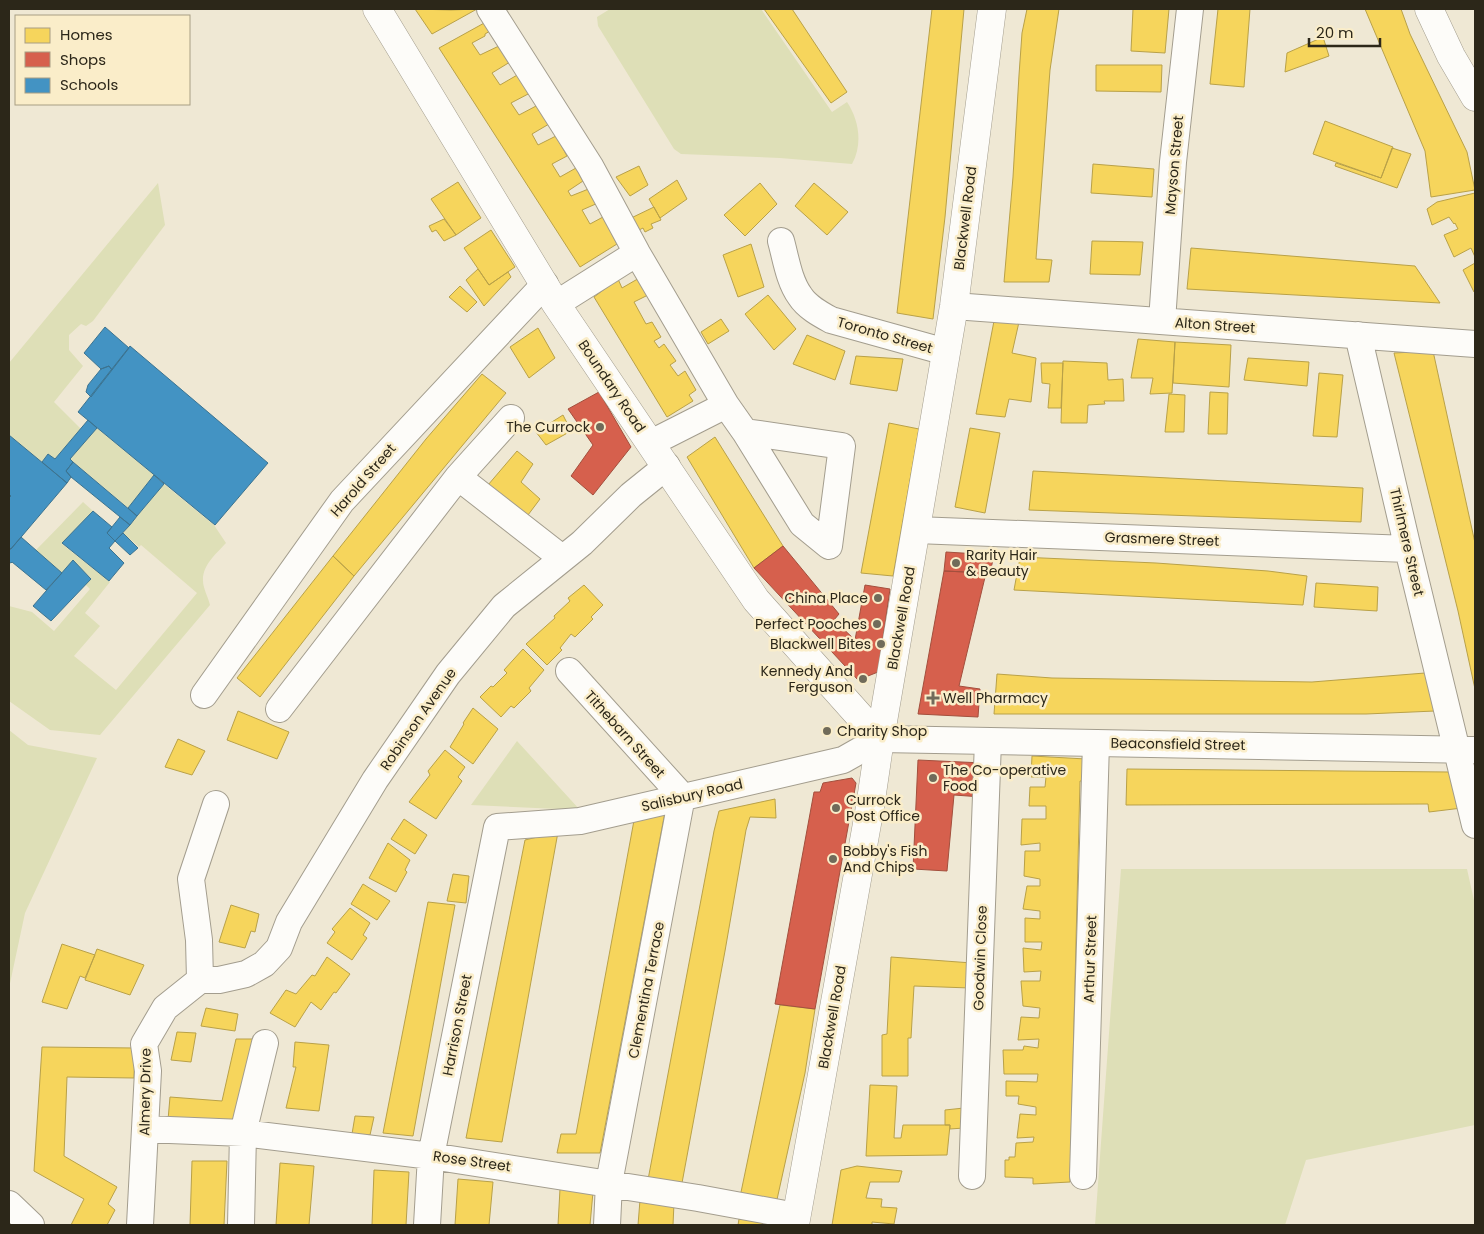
<svg xmlns="http://www.w3.org/2000/svg" width="1484" height="1234" font-family="Poppins,sans-serif">
<style>
.green{fill:#dedfb7}
.homes{fill:#f6d55c;stroke:#b9a148}
.shops{fill:#d6604d;stroke:#a34f3d}
.schools{fill:#4393c3;stroke:#3c7390}
.lines{fill:none;stroke-linecap:round;stroke-linejoin:round}
.street-casing{stroke:#a39d8e;stroke-width:28}
.secondary-casing{stroke:#a39d8e;stroke-width:29}
.street{stroke:#fdfcf9;stroke-width:26}
.secondary{stroke:#fdfcf9;stroke-width:28}
.poi-dot{fill:#706b5a;stroke:#faedc9;stroke-width:2}
.labels{text-anchor:middle;stroke-width:5;stroke-linejoin:round;paint-order:stroke}
.street-label{font-size:14px;fill:#2c2719;stroke:#faedc9}
.poi-label{font-size:14px;fill:#2c2719;stroke:#faedc9;text-anchor:start}
</style>
<rect width="100%" height="100%" fill="#efe8d4"/>
<path class="green" d="M610,9H761L832,112L847,102C859,120 863,144 852,164L780,158L681,154L674,149L598,26L597,17Z
M158,183L165,225L93,321L86,326L81,324L69,335V350L83,366L54,402L81,429L55,459L48,454L42,462L9,435V363Z
M97,428L154,475L128,508L70,459Z
M164,484L214,525L226,543C217,553 202,565 203,581C203,588 208,597 210,605L100,735L50,730L9,701V606L32,612L54,631L90,589L85,584L91,578L73,561L62,573L36,550L83,502L93,511L62,544L110,582L85,613L100,626L74,656L116,690L197,593L141,545L139,547L123,533Z
M9,730L28,745L97,758L25,913L9,988Z
M517,741L580,810L471,805Z
M1121,869H1467L1475,905V1125L1306,1160L1285,1225H1095Z"/>
<path class="homes" d="M415,9L451,10L477,9L432,34Z
M764,9H792L847,92L831,103Z
M932,9H964L945,217L933,319L897,313Z
M1027,9H1059L1050,70L1036,259L1052,260L1049,282H1004L1013,177L1019,75L1022,33Z
M1133,9H1169L1165,53L1131,51Z
M1218,9H1250L1244,87L1210,84Z
M1365,9H1401L1410,34L1467,152L1475,190L1431,197L1425,151Z
M486,22L490,31L485,34V36L472,43L480,55L501,45L510,62L492,73L500,85L519,74L530,93L511,103L519,115L538,105L549,124L532,134L538,145L556,136L567,156L552,164L560,177L576,168L583,181L568,191L571,196L591,188L598,203L582,210L590,224L603,217L617,244L580,267L439,48Z
M1323,37L1329,56L1285,72L1287,53Z
M1096,65H1162L1161,92L1096,91Z
M1325,121L1393,147L1381,178L1313,154Z
M1392,148L1411,154L1397,188L1335,166L1336,163L1381,178Z
M1093,164L1154,169L1152,197L1091,193Z
M639,166L648,185L630,196L616,177Z
M677,180L687,199L660,218L649,199Z
M458,182L481,218L456,235L431,199Z
M760,183L777,204L745,236L724,215Z
M814,183L848,212L827,235L795,206Z
M1475,193V257L1471,248L1454,257L1444,235L1458,229L1455,223L1454,224L1449,217L1432,225L1427,209L1437,202Z
M654,207L661,220L651,224L653,228L645,232L643,228L633,233L627,220Z
M444,219L456,235L444,241L436,230L432,232L429,226Z
M491,230L515,267L489,285L464,248Z
M1092,241L1143,242L1140,275L1090,274Z
M751,244L764,287L738,297L723,255Z
M1191,248L1415,266L1440,303L1187,289Z
M1475,263V291L1474,292L1463,270Z
M478,269L489,285L508,272L511,277L484,306L466,280Z
M641,277L650,294L634,302L646,324L652,322L661,337L654,341L659,348L664,344L676,361L670,365L678,376L685,371L696,390L689,395L693,401L667,417L594,297L618,279L622,288Z
M460,286L477,302L467,312L449,297Z
M768,295L796,329L774,350L745,314Z
M721,319L729,331L708,344L701,332Z
M994,321L1019,322L1012,353L1036,358L1031,402L1009,399L1005,417L976,414Z
M538,328L555,358L529,378L510,347Z
M807,335L845,351L835,380L793,364Z
M1138,339L1175,342L1172,393L1150,394L1153,378H1131Z
M1175,342L1231,345L1229,387L1173,383Z
M1433,351L1475,543V689L1458,611L1394,353Z
M856,356L903,359L897,391L850,384Z
M1248,358L1309,362L1307,386L1244,380Z
M1063,361L1107,363L1108,380L1123,379L1124,401H1104L1105,404L1088,405L1087,423H1061Z
M1041,363H1063L1061,408H1048L1050,384L1042,383Z
M1319,373L1343,375L1337,437L1313,436Z
M482,374L506,393L354,576L333,556L426,439Z
M1210,392L1228,393L1227,434H1208Z
M1169,394L1185,395L1184,432H1165Z
M563,415L571,431L546,445L536,432Z
M889,423L919,429L893,576L861,573Z
M970,428L1000,433L985,513L955,507Z
M715,437L783,546L754,568L687,457Z
M517,451L533,464L521,482L540,499L528,515L488,485Z
M1033,471L1363,488L1361,522L1029,510Z
M333,556L354,576L260,697L237,678Z
M1020,557L1156,563L1268,571L1307,576L1303,605L1014,590Z
M1316,583L1378,587L1377,611L1314,607Z
M584,585L603,605L591,617L593,619L575,637L571,634L560,648L562,650L547,665L526,644L555,618L554,616L570,601L568,598Z
M523,649L544,670L529,688L531,691L514,708L511,706L501,717L480,697L491,686L493,687L507,673L504,670Z
M1425,673L1435,711L1366,714H994L997,674L1052,678L1312,682Z
M473,708L498,729L473,764L450,747L464,724L463,723Z
M238,711L289,732L277,759L227,740Z
M178,739L205,751L192,775L165,767Z
M445,750L465,767L458,777L462,781L436,819L409,802L430,775L428,771Z
M1032,756L1086,759L1088,781H1080L1070,1182L1033,1184V1178L1005,1177V1160H1009V1157H1015L1016,1143L1033,1142L1034,1137L1017,1138L1020,1114L1036,1115V1107L1018,1104L1019,1096H1006V1081L1037,1082L1038,1074H1004L1003,1050H1023L1024,1046L1038,1048L1039,1039L1018,1040L1021,1017L1039,1018L1040,1008L1023,1006L1021,981H1040L1041,971L1024,972L1023,948L1041,950L1042,942H1025V918L1040,919V911L1023,909L1027,886H1040V879L1024,876L1025,851H1040V843L1021,845L1022,819H1046V806H1029L1030,787H1045L1046,777H1031Z
M1127,769L1449,772L1462,808L1429,812L1428,804L1126,805Z
M775,799L776,818L750,817L746,830L725,951L682,1183L647,1185L714,831L719,811Z
M665,812L600,1153H557L561,1134H576L635,815Z
M404,819L427,835L415,854L391,839Z
M558,832L502,1142L466,1138L525,840Z
M388,843L410,860L405,870L407,872L396,892L369,878Z
M453,874L469,876L466,903L447,901Z
M363,884L390,901L377,920L351,904Z
M428,902L455,905L413,1136L383,1133Z
M231,905L259,914L255,932L251,931L245,948L219,942Z
M350,908L370,923L363,935L367,938L352,960L327,943L335,932L332,929Z
M62,944L95,955L85,978L80,976L67,1009L42,1002Z
M97,949L144,965L130,995L85,980Z
M327,957L350,974L336,993L334,992L321,1010L311,1002L295,1027L270,1013L286,990L296,994L312,975L315,976Z
M891,957L972,963L970,988L914,986L911,1038H908V1076H882V1035L887,1034Z
M780,1005L815,1009L805,1073L776,1204L740,1197Z
M206,1008L238,1014L235,1031L201,1026Z
M177,1032L196,1033L191,1062L171,1060Z
M236,1039H255L240,1127L168,1120L170,1097L222,1101Z
M295,1042L329,1045L319,1111L286,1108L296,1067H293Z
M42,1047L135,1048L134,1078L67,1077L64,1156L117,1187L108,1204L115,1210L107,1225H71L84,1199L34,1171Z
M870,1085L897,1086L894,1138H901L903,1125H950L947,1155L866,1156Z
M964,1108V1128L950,1129V1125H945V1110Z
M355,1116L374,1117L370,1135L352,1134Z
M192,1161H227L224,1225H190Z
M280,1163L314,1166L309,1225H276Z
M857,1166L902,1171L899,1182H870L866,1198L882,1199L881,1207L897,1208L894,1224L872,1222V1225H832L841,1170Z
M374,1170L409,1172L406,1225H372Z
M458,1179L493,1182L489,1225H455Z
M560,1189L593,1192L590,1225H558Z
M640,1200L674,1203L673,1225H638Z
M739,1219L773,1221V1225H738Z"/>
<path class="shops" d="M599,392L631,447L593,495L571,476L593,445L568,409Z
M783,546L839,614L834,620L855,640L865,585L890,589L878,672L858,680L754,568Z
M946,552L994,555L990,573L944,571Z
M944,571L986,573L959,686L980,689L978,717L918,714Z
M918,760L983,763L982,797L954,795L947,871L913,869Z
M852,778L856,783L815,1009L775,1004L814,792H820L823,783Z"/>
<path class="schools" d="M105,327L129,348L112,370L109,366L101,369L84,353Z
M130,346L268,463L215,525L78,412Z
M109,366L112,370L91,397L86,392L88,385L101,369Z
M88,420L97,428L70,459L73,462L66,471L71,477L67,483L42,462L48,454L55,459Z
M9,435L67,483L11,549L9,547V498L11,496L9,494Z
M73,462L137,516L130,525L71,477L66,471Z
M154,475L164,484L137,516L128,508Z
M93,511L112,527L107,533L115,541L109,548L124,563L109,581L62,543Z
M120,517L130,525L115,541L107,533Z
M123,533L138,548L130,555L115,541Z
M21,537L62,573L46,590L12,562L11,563L9,562V551Z
M73,560L91,579L51,621L33,606Z"/>
<g class="lines">
<defs>
<path id="street" d="M490,9L590,166L637,253L726,405
M781,241C786,259 789,281 800,296C807,307 820,314 831,320L946,352
M556,304L637,253
M954,306L1475,344
M1162,321L1173,162L1190,9
M1358,335L1408,549L1475,825
M651,443L726,405L745,432L842,446L829,546L802,524L745,432
M458,477L562,558
M916,530L1408,549
M569,671L682,796L609,1183L607,1225
M204,695L342,501L545,284
M279,709L458,477L511,418
M200,980H219L246,974L264,964L279,948L289,922L375,780L448,674L504,606L582,543L631,495L667,466
M200,980L199,940L191,879L216,804
M145,1129L243,1133L431,1156L698,1198L796,1216
M972,1176L988,741
M1083,1176L1096,743
M9,1204L31,1225
M140,1225L148,1071L144,1044L165,1008L200,980
M241,1225L243,1133L265,1043
M427,1225L431,1156L497,827L580,821L843,760L880,739L1475,750"/>
<path id="secondary" d="M377,9L556,304L756,600L880,739
M1429,9L1451,56L1475,97
M795,1225L870,807L880,739L954,306L992,9"/>
</defs>
<use href="#street" class="street-casing"/>
<use href="#secondary" class="secondary-casing"/>
<use href="#street" class="street"/>
<use href="#secondary" class="secondary"/>
</g>
<g class="poi-dot">
<circle cx="600" cy="427" r="5"/>
<circle cx="956" cy="563" r="5"/>
<circle cx="878" cy="598" r="5"/>
<circle cx="877" cy="624" r="5"/>
<circle cx="881" cy="644" r="5"/>
<circle cx="863" cy="679" r="5"/>
<path d="M930.5 690.5h5v5h5v5h-5v5h-5v-5h-5v-5h5z"/>
<circle cx="827" cy="731" r="5"/>
<circle cx="933" cy="778" r="5"/>
<circle cx="836" cy="808" r="5"/>
<circle cx="833" cy="859" r="5"/>
</g>
<g class="labels">
<g class="street-label">
<text transform="translate(1174 165) rotate(-85)" y="5">Mayson Street</text>
<text transform="translate(965 218) rotate(-83)" y="5">Blackwell Road</text>
<text transform="translate(1215 325) rotate(4)" y="5">Alton Street</text>
<text transform="translate(885 335) rotate(16)" y="5">Toronto Street</text>
<text transform="translate(612 386) rotate(56)" y="5">Boundary Road</text>
<text transform="translate(363 480) rotate(-49)" y="5">Harold Street</text>
<text transform="translate(1162 539) rotate(2)" y="5">Grasmere Street</text>
<text transform="translate(1407 542) rotate(77)" y="5">Thirlmere Street</text>
<text transform="translate(901 618) rotate(-80)" y="5">Blackwell Road</text>
<text transform="translate(418 719) rotate(-55)" y="5">Robinson Avenue</text>
<text transform="translate(625 734) rotate(48)" y="5">Tithebarn Street</text>
<text transform="translate(1178 744) rotate(1)" y="5">Beaconsfield Street</text>
<text transform="translate(692 795) rotate(-13)" y="5">Salisbury Road</text>
<text transform="translate(980 958) rotate(-88)" y="5">Goodwin Close</text>
<text transform="translate(1090 959) rotate(-88)" y="5">Arthur Street</text>
<text transform="translate(646 990) rotate(-79)" y="5">Clementina Terrace</text>
<text transform="translate(832 1017) rotate(-80)" y="5">Blackwell Road</text>
<text transform="translate(457 1025) rotate(-79)" y="5">Harrison Street</text>
<text transform="translate(145 1092) rotate(-89)" y="5">Almery Drive</text>
<text transform="translate(472 1161) rotate(8)" y="5">Rose Street</text>
</g>
<g class="poi-label">
<text x="590" y="432" text-anchor="end">The Currock</text>
<text x="966" y="560">Rarity Hair<tspan x="966" dy="16">&amp; Beauty</tspan></text>
<text x="868" y="603" text-anchor="end">China Place</text>
<text x="867" y="629" text-anchor="end">Perfect Pooches</text>
<text x="871" y="649" text-anchor="end">Blackwell Bites</text>
<text x="853" y="676" text-anchor="end">Kennedy And<tspan x="853" dy="16">Ferguson</tspan></text>
<text x="943" y="703">Well Pharmacy</text>
<text x="837" y="736">Charity Shop</text>
<text x="943" y="775">The Co-operative<tspan x="943" dy="16">Food</tspan></text>
<text x="846" y="805">Currock<tspan x="846" dy="16">Post Office</tspan></text>
<text x="843" y="856">Bobby's Fish<tspan x="843" dy="16">And Chips</tspan></text>
</g>
</g>
<rect width="1484" height="1234" fill="none" stroke="#2c2719" stroke-width="20"/>
<rect x="15" y="15" width="175" height="90" fill="#faedc9" stroke="#a89e83"/>
<rect x="25" y="28" width="25" height="15" fill="#f6d55c" stroke="#a89e83"/>
<text x="60" y="40" font-size="15" fill="#2c2719">Homes</text>
<rect x="25" y="52" width="25" height="15" fill="#d6604d" stroke="#a89e83"/>
<text x="60" y="65" font-size="15" fill="#2c2719">Shops</text>
<rect x="25" y="78" width="25" height="15" fill="#4393c3" stroke="#a89e83"/>
<text x="60" y="90" font-size="15" fill="#2c2719">Schools</text>
<path d="M1309 38v8h71v-8" fill="none" stroke="#2c2719" stroke-width="2.5"/>
<text x="1316" y="38" font-size="15" fill="#2c2719" stroke="#faedc9" stroke-width="4" paint-order="stroke">20 m</text>
</svg>
